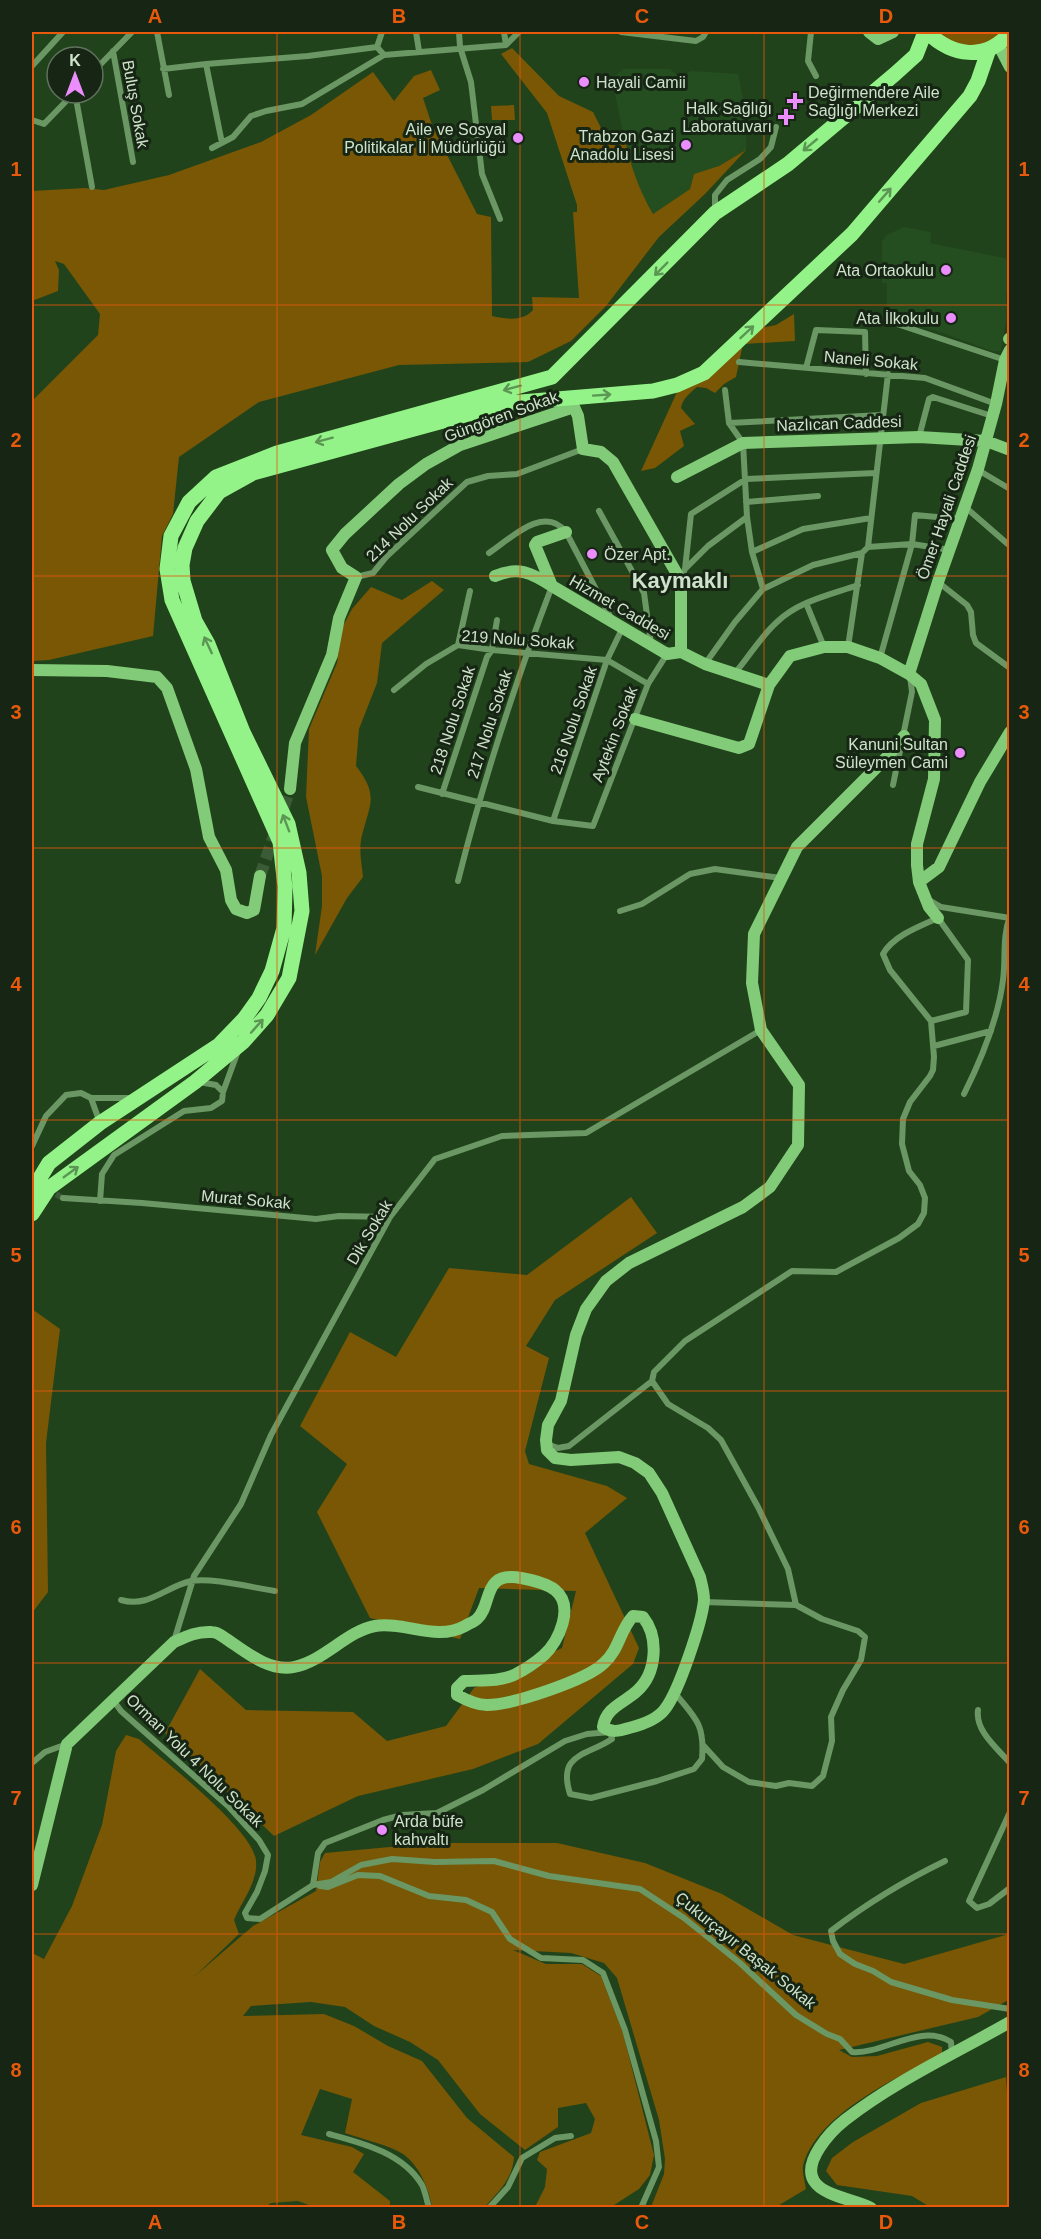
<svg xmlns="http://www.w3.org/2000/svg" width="1041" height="2239" font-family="Arial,sans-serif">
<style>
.built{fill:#254e20}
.green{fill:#795704}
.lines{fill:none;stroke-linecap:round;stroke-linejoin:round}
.street-tunnel{stroke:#3a5b35;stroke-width:6;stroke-dasharray:6 3;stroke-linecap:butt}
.secondary-tunnel{stroke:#3a5b35;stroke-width:12;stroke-dasharray:12 6;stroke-linecap:butt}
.street{stroke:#6a9763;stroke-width:6}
.secondary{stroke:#82cb78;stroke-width:12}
.primary{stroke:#94f388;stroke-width:15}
.oneway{stroke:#5b9654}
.grid{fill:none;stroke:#e8590c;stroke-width:1.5;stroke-opacity:0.55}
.poi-dot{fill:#eb8dfc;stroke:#162514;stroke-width:2}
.labels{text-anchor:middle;stroke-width:6;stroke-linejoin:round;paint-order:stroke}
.poi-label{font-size:16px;fill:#cfe3cb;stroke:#162514;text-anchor:end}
.street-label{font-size:16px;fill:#cfe3cb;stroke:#162514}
.district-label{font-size:22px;font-weight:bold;fill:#cfe3cb;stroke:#162514}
.neatline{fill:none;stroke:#e8590c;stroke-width:2}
.grid-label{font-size:20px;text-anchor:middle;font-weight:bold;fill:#e8590c}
</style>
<rect width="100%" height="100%" fill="#20431b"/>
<path class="built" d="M623,69H670L680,78L691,71L738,74L746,114V150L719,166L694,174L690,189L653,214L641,192L630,166L612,79Z
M904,227L931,232L930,243L1009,259V281L1006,295L1007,316L1001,351H992L940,332L895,319L887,307V283H882V241L887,235Z"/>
<path class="green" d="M937,32H1004C980,51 961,52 937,32Z
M512,48L559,96L593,112L609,144L625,140C631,167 639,190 653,214L690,189L694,174L719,166L746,150L705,194L659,237L606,306L571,341L528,362L399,365L259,402L179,457L173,514L162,536L153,636L49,660L32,661V401L98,335L100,314L64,264L55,261L59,270L58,291L32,301V191L85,188L104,190L169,175L261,142L311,115L373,72L394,101L414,76L431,70L440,90L423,98L432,125L477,214L491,217L492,316C506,319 522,322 533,310L532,297L579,298L573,212H577V205L547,113L501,54Z
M514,105L515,120H492L491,106Z
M794,314L795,341L743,344L736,377L724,384L715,393L706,388L697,387C690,393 682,399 681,408L695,424L680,431L684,446L655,468L641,471L677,392L761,328L776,325Z
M432,581L444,590L382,643L377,683L359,729L356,766C381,798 368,806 361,840C359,851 362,866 363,877L347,898L315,955L322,906V876L306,797L309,729L337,663L342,628L352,609L371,587L402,600Z
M631,1197L657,1233L555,1300L526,1346L549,1358L525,1451L529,1464L607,1486L627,1498L585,1533L639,1648L633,1664L538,1744L473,1769L358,1796L274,1836L165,1733L200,1669L246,1710L353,1712L387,1741L446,1726L474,1688L562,1648L576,1591L479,1588L460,1639L370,1618L317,1512L347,1464L300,1426L350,1332L396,1357L449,1268L527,1275Z
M32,1309L60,1329L46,1443L48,1592L32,1613Z
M126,1735L139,1739C164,1761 254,1830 256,1861C258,1882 242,1901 234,1920L239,1934L195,1976L253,1926L316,1891L320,1862L325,1853L433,1843H557L645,1863L722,1894L793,1935L904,1964L1009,1934L1010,1999L978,2017L839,2050L852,2057L877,2056L928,2042L942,2047V2054C899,2077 816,2114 803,2166C802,2172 805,2182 806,2189L776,2207H651L664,2174L665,2159L659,2120L617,1978L604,1963L571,1953L513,1950L546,1964H582L601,1976L623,2033L654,2155L650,2175L639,2189L611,2207H535L545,2187L547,2169L537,2160L540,2152L591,2133L595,2119L586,2103L558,2108V2127L525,2150L480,2114L438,2060L410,2042L374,2026L345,2007L311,2002L251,2006L243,2016L324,2014L354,2026L388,2046L422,2061L467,2118L514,2157C513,2179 498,2192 485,2207H432C429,2189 419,2165 403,2154C389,2145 362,2139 345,2133L352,2099L320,2089L301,2135L352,2147L364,2154L353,2172L390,2201V2207H314L298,2201L271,2203L264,2208H32V1953L44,1959L72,1906L102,1825L116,1751Z
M1006,2077L1007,2092L1010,2093L1009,2207H930L912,2196L837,2185L826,2171L832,2158L853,2142L921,2103Z"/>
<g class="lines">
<path class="street-tunnel" d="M48,1190L63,1198"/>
<path class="secondary-tunnel" d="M260,876L290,789"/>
<path class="street" d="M157,32L169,95
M382,32L377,47L384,55
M416,32L419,51
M459,32L460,47L471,82L482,174L500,219
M504,32L506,45
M621,32L696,41L703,37L706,32
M811,32L808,61L816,76
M113,51L133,162
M206,64L222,143
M32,66L63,32
M163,69L206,64L308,56L377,47
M93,72L132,32
M75,93L92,187
M32,120L44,124L74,93
M212,148L233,137L251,116L266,111L302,104L384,55L506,45L519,32
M715,210V195L727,180L760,159L771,147L776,127
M894,323L1005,360
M739,362L925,378L996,404
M806,368L816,330L865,332L866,374
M725,390L729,423L743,443L747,517L752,552L763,589
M729,423L882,415
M919,437L929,399L933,397L992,416
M978,470L1010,489
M746,502L818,496
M964,506L1010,546
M599,511L644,593L651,644
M868,547L888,374
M752,552L803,529L871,518
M489,553C510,539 544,504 566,532L612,620
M685,569L708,546L747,517
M356,577L373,573L386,557L467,482L488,476L517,474L583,449
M681,579L685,569L691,514L746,479L875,473
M938,582L967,605L971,612L973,635L976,643L1010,668
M806,603L824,647
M458,645L470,591
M848,647L862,553
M880,658L912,544L915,515L959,519
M705,664L735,622L763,589L813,565L862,553L868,547L912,544L950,550
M735,673C749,657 761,636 777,622C799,601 830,595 858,585
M394,690L426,664L458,645L492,650L607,660L648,684
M893,785L912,692L910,676
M418,787L553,821L593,826L648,684L667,654
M442,794L487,657L492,650L497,620
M553,821L607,660L622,629
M458,881C483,781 515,683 552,586
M929,900L941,907L1010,918
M620,911L642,904L690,874L715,869L781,878
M934,1046L991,1031
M199,1082L216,1085L223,1092
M964,1094C982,1058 998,1020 1003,980C1006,959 1002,937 1010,916
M91,1098L100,1123
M32,1146L46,1116L66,1095L81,1093L91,1098H130
M63,1198L142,1203L316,1219L339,1216L390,1217
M100,1201L102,1174L114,1155L184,1111L211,1108L222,1101L223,1092L238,1051
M547,1444L558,1448L569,1446L652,1381
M121,1600C149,1608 165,1587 191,1581C211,1577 254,1588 275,1591
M796,1605L788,1569L758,1507L721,1440L708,1428L668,1404L652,1381L654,1372L685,1341L792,1271L836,1272L899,1238L918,1224L924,1213L925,1198L920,1185L909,1171L902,1144L903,1119L910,1102L930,1076L933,1070L934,1057L931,1021L890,970L883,954C893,936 920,926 938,918L968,960L966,1012L931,1021
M174,1641L194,1576L241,1504L271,1435L390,1217L435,1159L502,1136L586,1133L761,1030
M113,1700L121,1711L228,1806L259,1840L268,1855L265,1871L257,1892L245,1913L247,1918L260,1919L313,1885L331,1882L361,1865L392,1859L435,1862L494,1861L549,1876L640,1889L684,1918L740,1963L796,2015L827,2034L840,2039L852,2052C883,2055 920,2022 951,2042L952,2055
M978,1710C975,1731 997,1748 1010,1763
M703,1745L723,1767L749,1782L776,1786L789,1783L812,1786L823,1776L832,1741L831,1717L843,1690L861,1660L865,1637L858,1631L822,1619L796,1605L704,1602
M32,1763L45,1752L67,1744
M1010,1812L969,1901L977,1908L989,1904L1010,1888
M945,1861C906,1880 866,1904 831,1931L833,1941L840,1954L855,1964L873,1971L891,1982L952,2000L1010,2009
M313,1885L318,1853L325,1843L383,1820L402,1815L437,1813L483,1790L565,1741L587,1734L610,1732L612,1739C587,1756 557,1753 570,1794L591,1798L657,1781L694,1769L702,1759C705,1723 695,1718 674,1692
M320,1886L328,1887L358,1875L380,1876L429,1896L466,1900L492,1912L510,1939L541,1958L583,1960L603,1973L625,2030L656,2141L659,2167L641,2208
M329,2134C362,2143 403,2153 422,2185C425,2191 427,2201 429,2208
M489,2208L508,2187L522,2158L555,2138L571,2136"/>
<path class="secondary" d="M869,32L878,39L893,32
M998,44L1010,67
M1009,339L1010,338
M677,477L743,443L919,437L986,441L1010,450
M495,576C518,566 532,573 552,586
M681,652L705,664L769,685L790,656L824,647H848L880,658L909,674L921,684L935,720L934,779L917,844V865L919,882L929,907L938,918
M32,670L107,671L157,677L167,688L196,769L209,837L226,870L231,900L236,909L247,913L254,910L260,876
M909,674L938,582L978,469L996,404L1005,360L1010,350
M635,719L739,748L749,744L769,685
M290,789L295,743L332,655L339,618L356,577L342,568L332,550L345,534L399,484L426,464L460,445L574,407L578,416L583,449L601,452L613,462L681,581V652L667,654L552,586L535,545L537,542L566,532
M919,882L939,867L980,782L1010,732
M32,1885L67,1744L174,1642C187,1636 197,1631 212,1632C218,1632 223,1637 228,1640C247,1653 270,1672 294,1667C324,1661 347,1631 375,1626C405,1621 436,1642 465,1626C468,1624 474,1622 477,1619C493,1605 481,1571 521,1578C532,1580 546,1583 555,1590C575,1606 559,1641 544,1655C535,1663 524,1670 514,1675C498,1682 481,1680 464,1681L457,1688V1695C466,1700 476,1705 487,1705C512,1705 587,1680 604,1663C619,1650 620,1630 633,1616L643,1617C659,1637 657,1673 637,1691C624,1703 606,1707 603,1727C612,1733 619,1731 629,1728C641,1725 657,1720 665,1709C679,1691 702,1622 704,1600C704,1592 702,1585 700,1577L662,1493L649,1473L635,1463L619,1457L571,1460L555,1458L547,1450L546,1440L548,1425L561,1401L576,1335L586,1309L606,1281L629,1263L743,1207L770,1187L798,1145L799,1085L761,1030L752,983L754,934L797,847L888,756L904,736
M871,2208C856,2200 823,2196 814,2181C802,2162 831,2131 845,2120C895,2081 954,2054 1010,2022"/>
<path class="primary" d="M927,32C952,56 985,62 1010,33
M32,1191L49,1163L100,1123L219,1045L244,1019L259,998L272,971L284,928L285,887L280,842L172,600L167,569L171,536L189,502L216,477L277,453L552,377L715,213L788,164L895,74L916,55L925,32
M32,1214L49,1188L195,1082L243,1042L267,1015L289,978L302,911L299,873L288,824L243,732L208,644L195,621L183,581L182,565L185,548L197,521L219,492L253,473L509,403L653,391L677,385L704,373L852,234L970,96L978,81L989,49"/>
</g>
<defs><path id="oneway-shaft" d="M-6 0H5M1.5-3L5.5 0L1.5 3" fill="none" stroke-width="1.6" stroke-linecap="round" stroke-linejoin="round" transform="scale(1.5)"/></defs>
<g class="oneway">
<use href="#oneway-shaft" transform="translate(810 145) rotate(140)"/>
<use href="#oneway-shaft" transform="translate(885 195) rotate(-49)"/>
<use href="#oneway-shaft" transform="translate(661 269) rotate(135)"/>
<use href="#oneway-shaft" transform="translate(747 332) rotate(-43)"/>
<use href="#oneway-shaft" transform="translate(512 388) rotate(165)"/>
<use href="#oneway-shaft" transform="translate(602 395) rotate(-4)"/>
<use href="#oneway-shaft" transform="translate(324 440) rotate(165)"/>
<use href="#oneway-shaft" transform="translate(208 645) rotate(-115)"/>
<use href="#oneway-shaft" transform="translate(286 823) rotate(-111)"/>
<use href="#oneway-shaft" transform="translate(257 1026) rotate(-48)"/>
<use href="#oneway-shaft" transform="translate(71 1172) rotate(-36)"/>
</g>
<path class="grid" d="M277,32V2208M520,32V2208M764,32V2208M32,305H1010M32,576H1010M32,848H1010M32,1120H1010M32,1391H1010M32,1663H1010M32,1934H1010"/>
<g class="poi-dot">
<circle cx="584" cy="82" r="6"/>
<path d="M792 92h6v6h6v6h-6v6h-6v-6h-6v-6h6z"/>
<path d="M783 108h6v6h6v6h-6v6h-6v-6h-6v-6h6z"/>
<circle cx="518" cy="138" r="6"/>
<circle cx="686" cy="145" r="6"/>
<circle cx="946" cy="270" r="6"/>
<circle cx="951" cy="318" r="6"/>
<circle cx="592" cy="554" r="6"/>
<circle cx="960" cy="753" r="6"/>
<circle cx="382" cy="1830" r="6"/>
</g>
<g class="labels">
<g class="poi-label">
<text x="596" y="88" text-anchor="start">Hayali Camii</text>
<text x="808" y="98" text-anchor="start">Değirmendere Aile<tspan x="808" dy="18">Sağlığı Merkezi</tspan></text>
<text x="772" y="114">Halk Sağlığı<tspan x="772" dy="18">Laboratuvarı</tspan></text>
<text x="506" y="135">Aile ve Sosyal<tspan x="506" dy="18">Politikalar İl Müdürlüğü</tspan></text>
<text x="674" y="142">Trabzon Gazi<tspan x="674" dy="18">Anadolu Lisesi</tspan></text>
<text x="934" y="276">Ata Ortaokulu</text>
<text x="939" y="324">Ata İlkokulu</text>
<text x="604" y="560" text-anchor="start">Özer Apt.</text>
<text x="948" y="750">Kanuni Sultan<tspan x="948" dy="18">Süleymen Cami</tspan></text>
<text x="394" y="1827" text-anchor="start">Arda büfe<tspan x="394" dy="18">kahvaltı</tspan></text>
</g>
<g class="street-label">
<text transform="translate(136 104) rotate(80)" y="6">Buluş Sokak</text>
<text transform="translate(871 360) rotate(5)" y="6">Naneli Sokak</text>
<text transform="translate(501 416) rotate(-20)" y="6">Güngören Sokak</text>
<text transform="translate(839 423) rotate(-2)" y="6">Nazlıcan Caddesi</text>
<text transform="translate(946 507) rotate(-71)" y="6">Ömer Hayali Caddesi</text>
<text transform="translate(409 519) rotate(-44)" y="6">214 Nolu Sokak</text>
<text transform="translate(620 607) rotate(30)" y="6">Hizmet Caddesi</text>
<text transform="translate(518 639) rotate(4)" y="6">219 Nolu Sokak</text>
<text transform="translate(452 720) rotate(-72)" y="6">218 Nolu Sokak</text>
<text transform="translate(573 720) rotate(-71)" y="6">216 Nolu Sokak</text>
<text transform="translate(489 724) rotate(-72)" y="6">217 Nolu Sokak</text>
<text transform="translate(614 734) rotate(-69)" y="6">Aytekin Sokak</text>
<text transform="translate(246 1199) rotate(5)" y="6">Murat Sokak</text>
<text transform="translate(369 1232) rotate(-59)" y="6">Dik Sokak</text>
<text transform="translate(195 1760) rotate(44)" y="6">Orman Yolu 4 Nolu Sokak</text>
<text transform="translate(746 1950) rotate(39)" y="6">Çukurçayır Başak Sokak</text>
</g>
<g class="district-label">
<text x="680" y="588">Kaymaklı</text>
</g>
</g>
<rect width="1041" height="2239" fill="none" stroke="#162514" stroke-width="66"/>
<g transform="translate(75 75)"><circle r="28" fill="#162514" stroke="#60715d" stroke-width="1.5"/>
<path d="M0-4.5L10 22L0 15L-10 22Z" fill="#eb8dfc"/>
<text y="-9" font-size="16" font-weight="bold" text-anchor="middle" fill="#cfe3cb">K</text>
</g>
<rect x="33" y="33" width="975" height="2173" class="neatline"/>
<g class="grid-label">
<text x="155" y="23">A</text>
<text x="399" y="23">B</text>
<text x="642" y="23">C</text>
<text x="886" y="23">D</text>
<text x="16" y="176">1</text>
<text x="1024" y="176">1</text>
<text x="16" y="447">2</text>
<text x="1024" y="447">2</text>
<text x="16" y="719">3</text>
<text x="1024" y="719">3</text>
<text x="16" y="991">4</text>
<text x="1024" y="991">4</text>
<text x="16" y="1262">5</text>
<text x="1024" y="1262">5</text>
<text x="16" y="1534">6</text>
<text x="1024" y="1534">6</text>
<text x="16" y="1805">7</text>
<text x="1024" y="1805">7</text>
<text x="16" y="2077">8</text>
<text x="1024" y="2077">8</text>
<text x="155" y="2229">A</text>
<text x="399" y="2229">B</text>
<text x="642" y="2229">C</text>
<text x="886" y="2229">D</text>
</g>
</svg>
